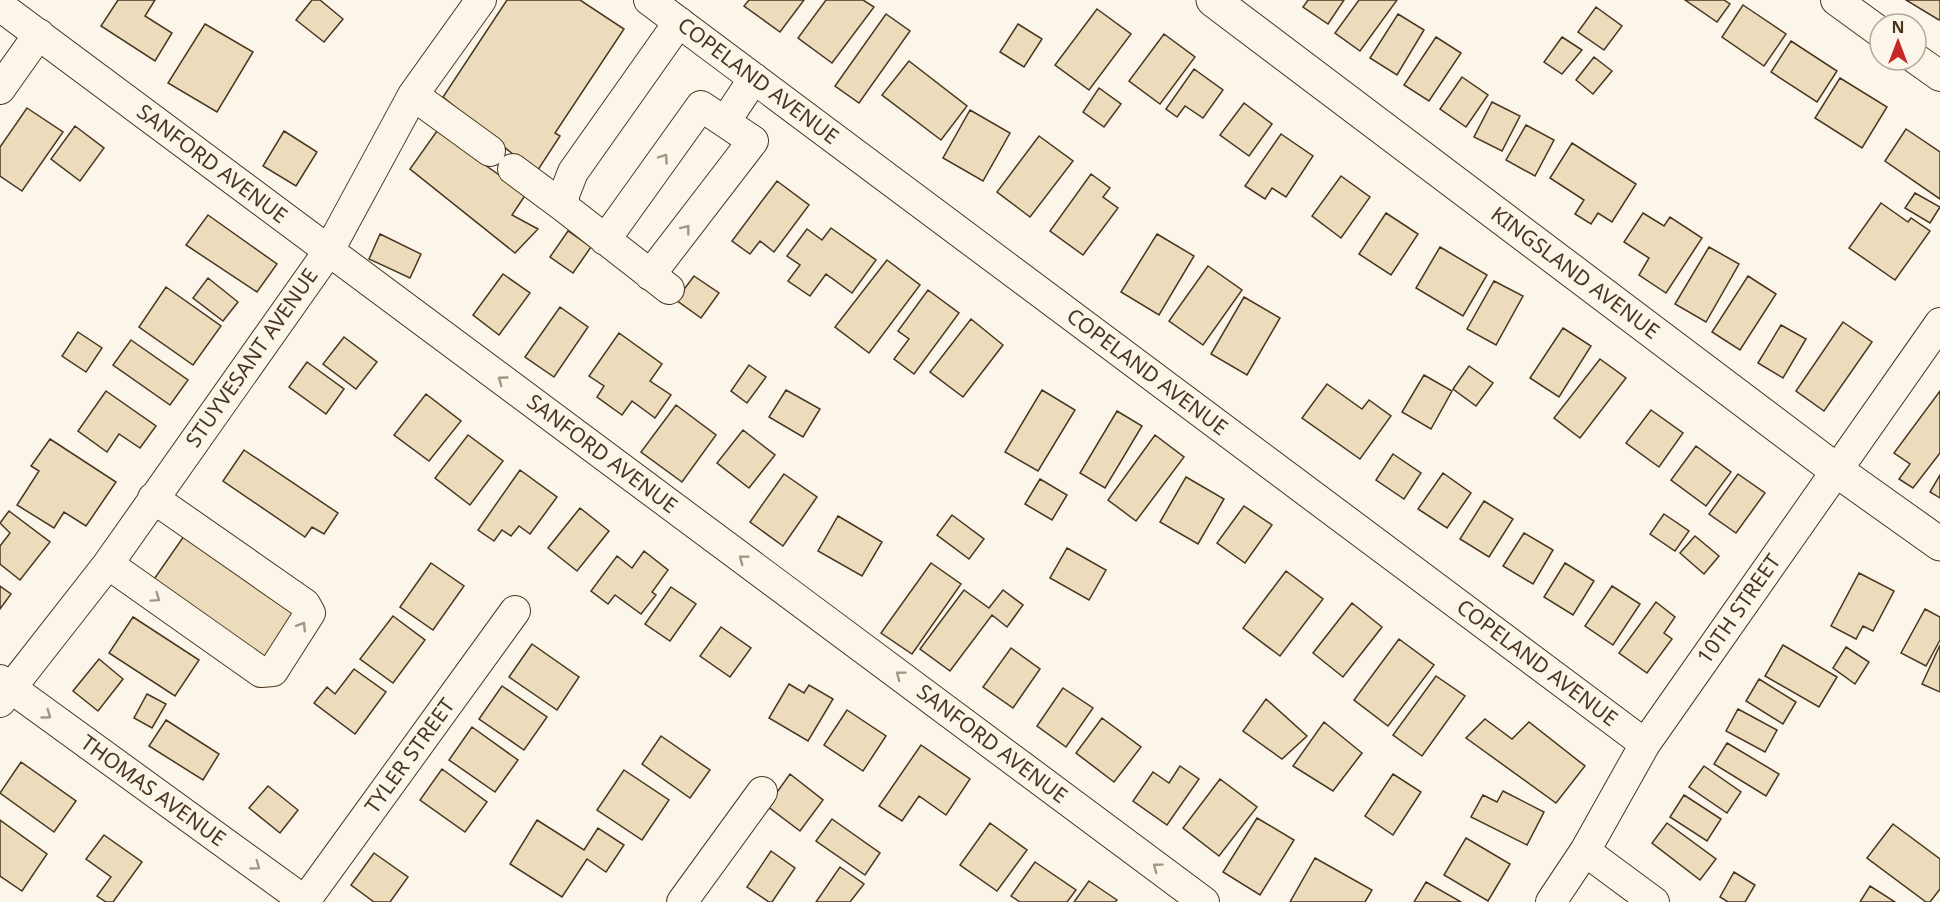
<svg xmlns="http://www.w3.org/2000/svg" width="1940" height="902" font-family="'Noto Sans',sans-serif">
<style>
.building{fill:#ecdcbc;stroke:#4a3520;stroke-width:1.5}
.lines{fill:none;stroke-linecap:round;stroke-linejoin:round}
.minor-casing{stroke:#4a3520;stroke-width:32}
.major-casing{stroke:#4a3520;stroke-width:35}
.minor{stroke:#fbf6e9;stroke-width:30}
.major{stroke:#fbf6e9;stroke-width:33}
.oneway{stroke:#a29684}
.labels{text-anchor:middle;stroke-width:4.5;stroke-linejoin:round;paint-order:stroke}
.street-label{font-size:21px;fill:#4a3520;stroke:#fbf6e9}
</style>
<rect width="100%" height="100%" fill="#fbf6e9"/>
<path class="building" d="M118,0H155L145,16L172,33L155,61L101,26Z
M312,0H320L343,19L324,42L296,20Z
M507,0H580L624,29L555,133L560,136L536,173L443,97Z
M749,0H804L780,32L744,6Z
M826,0H863L874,7L832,63L798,38Z
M1308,0H1344L1328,24L1303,7Z
M1359,0H1397L1360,51L1335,33Z
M1685,0H1724L1730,4L1717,22Z
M1906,0H1940V19L1939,20Z
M1743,5L1786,34L1764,66L1722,37Z
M1596,7L1622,26L1604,50L1578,32Z
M1097,9L1131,34L1089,90L1055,65Z
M886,14L910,31L859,103L835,86Z
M1398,14L1424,30L1397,75L1370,58Z
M205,24L253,52L217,112L168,83Z
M1018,24L1042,39L1024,67L1000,52Z
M1164,34L1195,57L1160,104L1129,81Z
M1436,37L1461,53L1429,101L1404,85Z
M1562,37L1582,50L1562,74L1544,62Z
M1791,41L1837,71L1817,102L1771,72Z
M1594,57L1612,71L1593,94L1576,80Z
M909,61L967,106L941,140L882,95Z
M1194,69L1223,90L1203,118L1185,106L1177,117L1166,109Z
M1462,77L1488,95L1466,127L1440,109Z
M1840,78L1887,107L1862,148L1815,118Z
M1099,88L1121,104L1104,127L1083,112Z
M1492,102L1520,116L1502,151L1474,137Z
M1244,103L1272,124L1249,156L1220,135Z
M27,108L63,132L22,191L0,176V147Z
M970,110L1010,133L983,181L943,158Z
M1526,125L1554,140L1535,176L1506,160Z
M75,126L104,148L80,181L51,159Z
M1906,129L1940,152V199L1885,161Z
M284,131L317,152L296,186L263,166Z
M437,131L526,194L512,215L538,229L515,253L410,169Z
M1281,134L1313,156L1286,197L1272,188L1265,199L1245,186Z
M1039,136L1073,161L1030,217L997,192Z
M1572,143L1636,184L1612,222L1598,213L1591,224L1575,214L1584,200L1550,178Z
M1091,174L1110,188L1103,197L1118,208L1083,255L1050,231Z
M1341,176L1370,197L1341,238L1312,216Z
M777,181L809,205L774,252L760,241L750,254L732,241Z
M1915,193L1940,207L1930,223L1905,208Z
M1881,203L1908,222L1911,218L1930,231L1895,280L1849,248Z
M1386,213L1418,234L1391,275L1359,254Z
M1643,213L1664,226L1670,217L1702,238L1666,293L1639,275L1649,258L1624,242Z
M208,215L277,264L257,292L186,245Z
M831,228L876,260L852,293L826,274L810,296L788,281L800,265L787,256L807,229L822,240Z
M568,231L591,247L573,273L550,257Z
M380,234L421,254L410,278L369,259Z
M1157,234L1194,256L1159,315L1121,292Z
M1440,247L1487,275L1463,316L1416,288Z
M1709,247L1739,264L1706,322L1675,304Z
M887,260L920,285L869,353L835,327Z
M1208,266L1242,290L1203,345L1169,321Z
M503,274L530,293L499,335L473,315Z
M694,276L719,293L701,318L676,300Z
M1748,276L1776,294L1740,350L1712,332Z
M208,278L238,302L223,321L193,298Z
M1494,281L1523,296L1496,345L1467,329Z
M166,287L221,326L193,365L139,327Z
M928,290L959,313L914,374L894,359L909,339L898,331Z
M1244,297L1280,318L1247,375L1211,354Z
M560,307L588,327L554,377L525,357Z
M971,319L1003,345L963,397L930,372Z
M1843,322L1872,342L1824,411L1796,391Z
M1781,325L1806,339L1783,378L1758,363Z
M1563,328L1591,346L1559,397L1530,378Z
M78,332L102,348L86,372L62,356Z
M619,333L662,364L650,381L671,395L655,418L632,401L622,415L597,397L604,386L589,376Z
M344,337L377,362L356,389L323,364Z
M131,340L188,380L170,405L113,365Z
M1600,359L1626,378L1580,438L1554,418Z
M307,362L344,389L326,414L289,387Z
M749,365L766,377L747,403L731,391Z
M1469,366L1493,383L1476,406L1453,389Z
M1424,375L1452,391L1431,429L1402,412Z
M1327,384L1362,409L1369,400L1391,416L1360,459L1302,418Z
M786,390L820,409L803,437L769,417Z
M1042,390L1075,410L1038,471L1005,452Z
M106,391L156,426L140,448L119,434L107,452L78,431Z
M1940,391V453L1913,488L1899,479L1910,464L1894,453Z
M426,394L461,421L429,461L394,435Z
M676,405L716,435L682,482L641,452Z
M1651,410L1683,433L1659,467L1626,443Z
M1117,411L1142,426L1105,488L1080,473Z
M743,430L775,455L749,488L717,463Z
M468,435L503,461L470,505L435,478Z
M1155,435L1184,457L1136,521L1108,500Z
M50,439L116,482L86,526L64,512L54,528L17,505L39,471L31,466Z
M1696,446L1731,472L1706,506L1671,480Z
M244,450L338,513L324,534L312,527L305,537L223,481Z
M1393,454L1421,473L1404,499L1376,480Z
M520,470L557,497L530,534L519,526L511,536L502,530L494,541L478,530Z
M1443,473L1471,493L1447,528L1418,509Z
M784,474L817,497L783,546L750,522Z
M1738,474L1765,493L1736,533L1709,514Z
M1940,475V498L1930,492Z
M1186,477L1224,499L1198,544L1160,522Z
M1040,479L1067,495L1052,520L1025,504Z
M1484,501L1513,519L1489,557L1460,539Z
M1244,506L1272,525L1245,563L1217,543Z
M580,508L609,531L577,571L548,548Z
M9,511L50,542L20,580L0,564V546L10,533L0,523Z
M1664,514L1689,531L1675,551L1650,534Z
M952,515L984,539L969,559L937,535Z
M838,516L882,542L862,576L818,551Z
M1524,533L1553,550L1533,584L1503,566Z
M184,536L296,613L261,662L150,585Z
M1695,536L1719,556L1704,574L1680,553Z
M1067,548L1106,570L1089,600L1050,578Z
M644,551L668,570L652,592L656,595L641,614L615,595L608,604L591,591L617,556L632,568Z
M431,563L464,586L433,630L400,607Z
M931,563L961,584L912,654L881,633Z
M1565,563L1594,581L1573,615L1544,597Z
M1286,571L1323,599L1280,656L1243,628Z
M1859,573L1894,591L1873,631L1863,626L1856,639L1831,626Z
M0,586L11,594L0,609Z
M1612,586L1640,604L1613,645L1585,626Z
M671,587L696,604L670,641L645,624Z
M964,590L989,608L1003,590L1023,605L1007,627L992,615L950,671L920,649Z
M1656,602L1675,617L1664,633L1672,639L1647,673L1619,653Z
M1352,603L1382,627L1343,677L1313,653Z
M1925,609L1940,617V640L1926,666L1901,653Z
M393,616L425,640L393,683L360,659Z
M133,617L199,660L175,696L109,653Z
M721,627L751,648L730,677L700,656Z
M1399,639L1434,665L1388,726L1354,700Z
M532,644L579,677L557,710L509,677Z
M1783,645L1837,677L1819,707L1765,676Z
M1940,645V692L1922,684Z
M1846,647L1869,662L1855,684L1833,668Z
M1011,648L1040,669L1013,708L983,687Z
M99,659L123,679L98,711L73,691Z
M354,669L386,692L355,734L314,703L327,687L335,694Z
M1436,676L1465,696L1422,756L1393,735Z
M1759,679L1796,702L1783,724L1746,701Z
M789,684L804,693L809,685L833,699L808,741L769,718Z
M502,686L547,717L524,750L479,719Z
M1063,688L1093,708L1066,747L1037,726Z
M147,694L166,704L152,728L134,718Z
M1266,699L1307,736L1282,759L1243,731Z
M1738,709L1777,730L1765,752L1726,731Z
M847,710L886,736L863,771L824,745Z
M1102,718L1141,747L1114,782L1076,753Z
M1485,719L1512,739L1529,722L1585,766L1556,803L1466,738Z
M166,720L219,754L203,780L149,746Z
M1324,722L1362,753L1333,791L1293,766Z
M472,727L518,760L495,792L449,760Z
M661,736L710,770L690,798L642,764Z
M1727,743L1779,774L1766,796L1714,764Z
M921,745L970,779L946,815L919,796L902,821L879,806Z
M21,762L76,801L54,832L0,793Z
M1180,766L1199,779L1167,825L1133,801L1153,772L1169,783Z
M1704,766L1741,792L1727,813L1689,787Z
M442,769L487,802L465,832L420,800Z
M624,770L669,800L642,840L597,810Z
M790,774L823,800L800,831L767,806Z
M1393,774L1421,792L1393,835L1365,816Z
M1220,779L1257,807L1219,856L1183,828Z
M268,786L298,810L280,833L249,808Z
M1503,791L1544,812L1527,845L1471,817L1483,795L1497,802Z
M1684,795L1721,819L1707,841L1670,817Z
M1257,818L1294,840L1260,895L1223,872Z
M832,819L880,853L865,875L816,841Z
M0,820L47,854L22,891L0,876Z
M537,820L584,850L598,828L624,845L606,872L587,859L562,897L510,864Z
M990,823L1027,850L997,891L960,865Z
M1667,823L1716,859L1700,880L1652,843Z
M1893,824L1940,859V889L1930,902H1926L1867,858Z
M104,835L142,862L113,902H106L97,896L111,877L86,859Z
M1466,838L1510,864L1488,901L1444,875Z
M771,851L795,868L772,902H769L747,887Z
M374,853L408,877L390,902H374L351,885Z
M1315,858L1372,890L1365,902H1290Z
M1035,862L1076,890L1067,902H1020L1011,896Z
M840,867L864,884L850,902H816Z
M1734,872L1755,885L1745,902H1728L1720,897Z
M1089,881L1117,900L1115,902H1074Z
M1426,882L1461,902H1414Z
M1870,886L1895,902H1860Z"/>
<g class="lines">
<defs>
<path id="minor" d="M649,0L1645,744
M1836,0L1880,32
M0,6L1204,902
M1916,59L1940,76
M0,89L39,34
M413,95L490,151
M725,122L754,78
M513,169L564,207
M605,240L701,106L753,141L650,275
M669,289L564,207V195L573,172L679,22
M108,564L261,672L273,671L310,613L305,604L153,498
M0,680L306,902
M0,702L108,564L328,252L413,95L481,0
M1585,851L1654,902
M305,901L515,611
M682,902L762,792
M1551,902L1585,851L1645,744L1940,323"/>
<path id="major" d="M1213,0L1836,470L1940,544"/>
</defs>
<use href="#minor" class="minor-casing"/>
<use href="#major" class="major-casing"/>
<use href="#minor" class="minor"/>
<use href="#major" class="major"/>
</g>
<defs><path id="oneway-chevron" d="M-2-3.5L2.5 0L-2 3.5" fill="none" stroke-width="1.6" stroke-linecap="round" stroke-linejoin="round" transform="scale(1.5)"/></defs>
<g class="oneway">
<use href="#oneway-chevron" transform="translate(664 158) rotate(-55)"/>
<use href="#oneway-chevron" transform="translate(686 229) rotate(-52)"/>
<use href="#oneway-chevron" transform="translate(502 380) rotate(-144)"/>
<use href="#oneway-chevron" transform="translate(743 559) rotate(-143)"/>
<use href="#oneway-chevron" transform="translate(156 598) rotate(35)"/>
<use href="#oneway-chevron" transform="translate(302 626) rotate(-58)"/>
<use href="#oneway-chevron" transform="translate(900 675) rotate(-143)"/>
<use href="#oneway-chevron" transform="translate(47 715) rotate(36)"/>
<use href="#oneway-chevron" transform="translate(256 866) rotate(36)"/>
<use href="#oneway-chevron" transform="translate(1157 867) rotate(-143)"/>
</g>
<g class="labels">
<g class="street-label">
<text transform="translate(758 81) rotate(37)" y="7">COPELAND AVENUE</text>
<text transform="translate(212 164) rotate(37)" y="7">SANFORD AVENUE</text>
<text transform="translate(1575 273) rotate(37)" y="7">KINGSLAND AVENUE</text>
<text transform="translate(252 358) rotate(-55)" y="7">STUYVESANT AVENUE</text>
<text transform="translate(1147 372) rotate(37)" y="7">COPELAND AVENUE</text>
<text transform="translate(602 454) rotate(37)" y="7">SANFORD AVENUE</text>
<text transform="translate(1739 609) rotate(-55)" y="7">10TH STREET</text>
<text transform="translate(1537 663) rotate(37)" y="7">COPELAND AVENUE</text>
<text transform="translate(992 744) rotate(37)" y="7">SANFORD AVENUE</text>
<text transform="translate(410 756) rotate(-54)" y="7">TYLER STREET</text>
<text transform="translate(153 791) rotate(36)" y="7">THOMAS AVENUE</text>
</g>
</g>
<g transform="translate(1898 42)"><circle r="28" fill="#fbf6e9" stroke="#b4a999" stroke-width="1.5"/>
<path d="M0-4.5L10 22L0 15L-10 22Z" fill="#c62828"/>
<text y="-9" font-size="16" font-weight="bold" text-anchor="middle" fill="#4a3520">N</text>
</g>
</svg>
